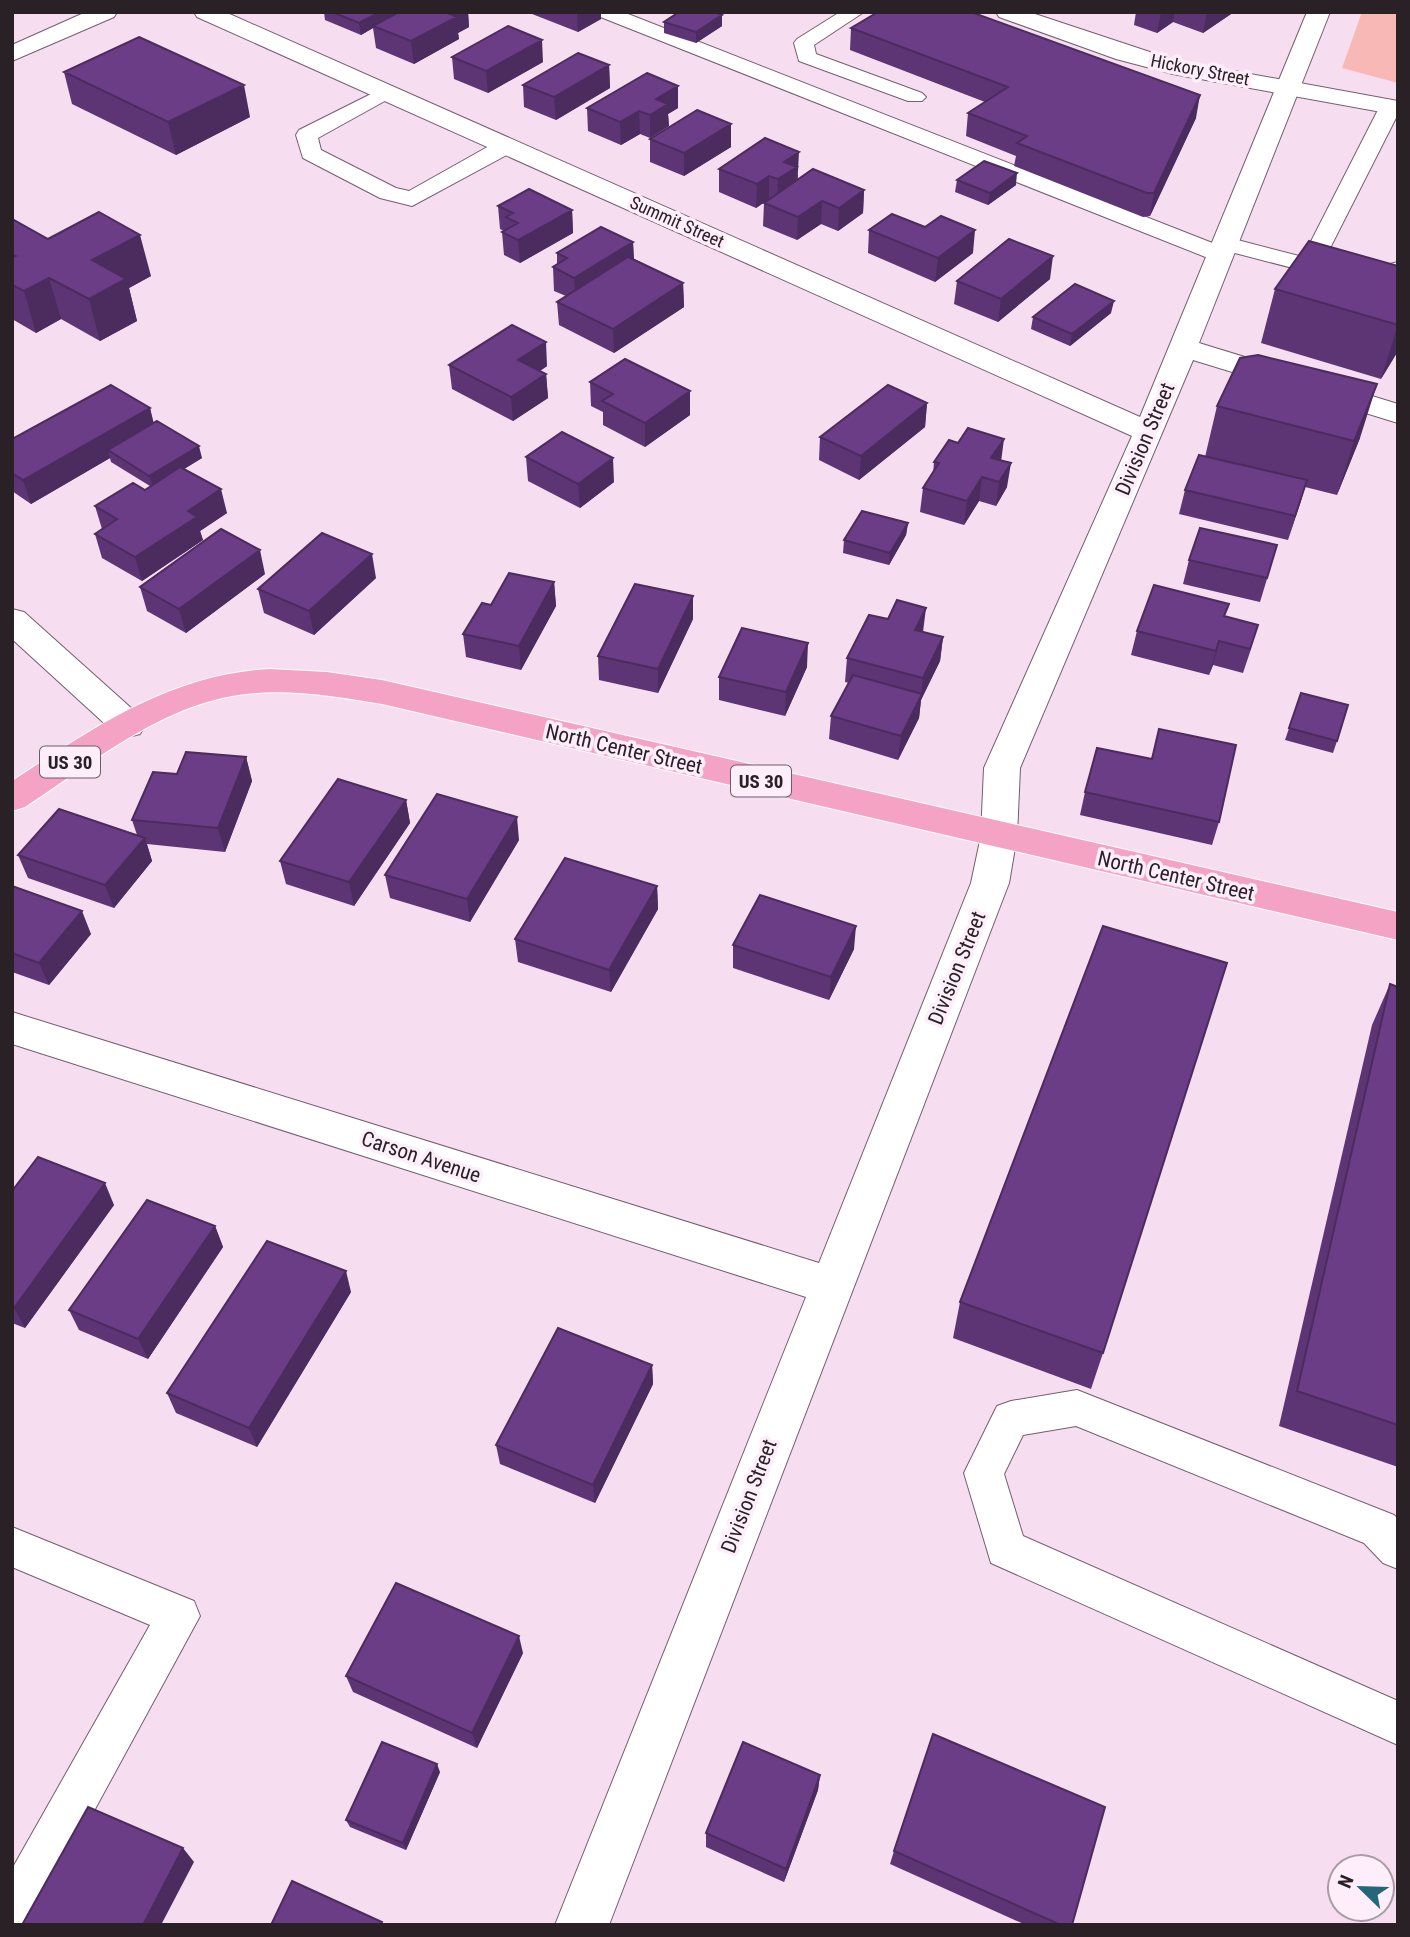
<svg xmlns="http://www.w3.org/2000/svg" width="1410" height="1937" font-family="'Roboto Condensed',sans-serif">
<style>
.green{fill:#f8b8b6}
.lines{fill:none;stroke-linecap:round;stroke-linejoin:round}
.service-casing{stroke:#745f6f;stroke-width:2}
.minor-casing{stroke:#745f6f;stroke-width:2}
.tertiary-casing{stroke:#745f6f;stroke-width:2}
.primary-casing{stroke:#fff;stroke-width:2}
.service{fill:#fff;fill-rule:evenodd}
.minor{fill:#fff;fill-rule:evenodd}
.tertiary{fill:#fff;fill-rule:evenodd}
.primary{fill:#f4a3c4;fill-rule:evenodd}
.wall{fill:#5d3474}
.shaded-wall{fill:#4c2b5e}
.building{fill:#6c3d87;stroke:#4c2b5e;stroke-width:2}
.labels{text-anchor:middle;stroke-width:7;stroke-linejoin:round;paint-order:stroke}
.far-street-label{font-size:18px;fill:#2a2127;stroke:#fdeef9}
.shield{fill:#fdeef9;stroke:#695e66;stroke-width:2}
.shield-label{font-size:19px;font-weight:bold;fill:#2a2127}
.street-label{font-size:21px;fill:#2a2127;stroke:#fdeef9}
</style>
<rect width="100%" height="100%" fill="#f6ddf0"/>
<path class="green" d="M1362,12H1398V83L1342,68Z"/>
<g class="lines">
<defs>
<path id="service" d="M595,12H623L1215,244L1218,239L1226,237L1303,257L1380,106L1384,102L1398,101V114L1323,262L1362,272L1386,270L1390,264L1398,262V282L1362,286L1231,252L1233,255L1229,260H1213L598,16Z
M840,12H864L814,45L816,54L922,93L926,97L922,101H908L799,61L794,43L797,39Z
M385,87L392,89L396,93L392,97L318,138L321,150L396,188L409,191L498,141H514L517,146L514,151L412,206L380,198L303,158L296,135L299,130Z
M1077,1390L1394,1515L1398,1519V1569L1383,1563L1364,1543L1076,1426L1023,1435L1004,1474L1023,1536L1398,1701V1745L991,1563L964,1473L997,1406L1011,1401Z
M12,1527L194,1601L200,1616L32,1925H12V1869L150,1625L12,1567Z"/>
<path id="minor" d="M194,12H225L1140,417L1307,12H1330L1199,343L1398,404V423L1193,360L1020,768L1017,836L1009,883L609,1925H555L806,1297L12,1044V1012L819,1263L971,883L981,836L984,768L1132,436L197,17Z"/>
<path id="tertiary" d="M86,12H117L114,17L12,61V45Z
M996,12H1029L1174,60L1398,101V115L1173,74L1116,59L999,17Z
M12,609L24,612L140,716L145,725L140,734L128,737L116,734L12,639Z"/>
<path id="primary" d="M270,669L327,672L382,680L1398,912V940L382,704C333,696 282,687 232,696C155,710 89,765 25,807L12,811V781C93,728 171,674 270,669Z"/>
</defs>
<use href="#service" class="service-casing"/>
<use href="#minor" class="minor-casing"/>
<use href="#tertiary" class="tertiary-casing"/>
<use href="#primary" class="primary-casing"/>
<use href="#service" class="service"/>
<use href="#minor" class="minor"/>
<use href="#tertiary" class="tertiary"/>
<use href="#primary" class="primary"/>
</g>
<path class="wall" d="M324,12H394L395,14L399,12H468L469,27L458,33L459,39L414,64L376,48L373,28L361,35L325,20Z
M527,12H601V19L578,32Z
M1136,12H1234L1203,33L1173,22L1157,33L1134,25Z
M664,22L722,26L696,43L664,33Z
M851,28L1196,118L1150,216L1143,217L1014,166L1016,156L966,136L968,113L985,102L850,50Z
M452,57L543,62L488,93L454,79Z
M609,65L610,88L556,120L524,107L523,85Z
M64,72L250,117L176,155L72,104Z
M587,108H678L668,114L669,126L650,138L640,134L621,145L588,131Z
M650,139L731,147L684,176L650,162Z
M719,169L798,175L797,180L864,190L863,213L838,231L821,224L797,240L763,226L764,203L769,199L756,208L719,192Z
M957,180L1016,185L988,205L955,192Z
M498,206L572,210L573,233L520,263L504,255L502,232L504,231L500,229Z
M12,219L48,239L151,276L129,288L137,321L100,341L61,319L36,333L12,319Z
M925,227L973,253L935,282L868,253L869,230Z
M633,242L634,259L683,283L684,307L614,353L559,325L557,302L566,296L554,291L553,267L557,264V253Z
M1398,266V351L1381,379L1261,343L1275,289Z
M1050,279L998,322L954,304L957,281Z
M1111,313L1070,346L1031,329L1033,317Z
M449,365L547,366L540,371L546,374L548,398L513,421L452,389Z
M590,382L690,391V415L645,447L603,425V412L591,406Z
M927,403L925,427L859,480L819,460L820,437Z
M1217,406L1360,438L1337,495L1305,487L1288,540L1179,514L1185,490L1205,457Z
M150,408L153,423L202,458L184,469L227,513L200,531L203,540L142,581L102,558L95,534L102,529L95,506L145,490L150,486L111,462L110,458L31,504L12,491V439Z
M526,457L614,482L580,508L528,481Z
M1001,460L1007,487L996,506L979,501L964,525L920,512L923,488L933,474L934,462Z
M908,523L906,535L889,565L843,553L844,540Z
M1189,560L1270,569L1260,602L1183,584Z
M265,574L186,633L147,611L140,587Z
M376,578L314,635L264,613L258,589Z
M554,582L556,606L521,670L466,657L463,634L491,605Z
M1225,617L1251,649L1243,673L1213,665L1209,675L1131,655L1137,631Z
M693,619L658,693L599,680L598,656Z
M923,632L943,637L940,661L921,700L919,718L898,760L829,739L831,716L849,683L845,682L847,658Z
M807,667L785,716L719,700V677Z
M1301,693L1337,741L1333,753L1285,740Z
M246,757L252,781L225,852L147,844L152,861L114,908L28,878L18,855L137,835L132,820L177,774Z
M1085,792L1219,822L1212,845L1080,815Z
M406,800L410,823L354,906L286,884L280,861Z
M519,840L470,922L390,898L385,875Z
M12,886L91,934L49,985L12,972Z
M657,886L658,909L611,992L518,962L515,939Z
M733,945L854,949L829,1000L733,968Z
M1390,984L1398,987V1467L1279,1426L1372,1025Z
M12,1191L114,1205L25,1328L12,1323Z
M215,1226L223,1247L148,1359L79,1330L69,1310Z
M351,1292L257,1447L176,1413L167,1393Z
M960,1302L1103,1353L1091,1389L953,1338Z
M652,1365L653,1384L595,1503L500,1464L496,1445Z
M523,1653L477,1748L353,1692L346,1676Z
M440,1772L406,1850L350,1827L346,1820Z
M820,1775L818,1790L784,1882L706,1847V1833Z
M894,1851L1072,1925H1026L890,1864Z"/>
<path class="shaded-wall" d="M380,12H394L395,17L373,26V28L361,35L359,23Z
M454,12H468L469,27L458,33L459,39L414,64L411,41Z
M577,12H601V19L578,32Z
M1161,12H1175L1173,22L1157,33Z
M1207,12H1234L1203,33Z
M722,15V26L696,43V32Z
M542,40L543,62L488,93L486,71Z
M609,65L610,88L556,120L554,97Z
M244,85L250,117L176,155L168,122Z
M678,86V108L668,114L669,126L650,138V115L656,99Z
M1200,95L1196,118L1150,216L1154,193Z
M639,111L640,134L621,145L620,122Z
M731,124V147L684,176V153Z
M799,152L797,190L777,203L778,179L784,162Z
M1017,173L1016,185L988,205L990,193Z
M769,176V199L756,208L757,184Z
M864,190L863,213L838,231L839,208Z
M822,201L821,224L797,240L798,217Z
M572,210L573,233L520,263L518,240Z
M975,230L973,253L935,282L938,258Z
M140,235L151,276L129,288L137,321L100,341L89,299L92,260Z
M633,242L634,266L576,301L574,278Z
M1053,256L1050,279L998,322L1001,299Z
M49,278L61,319L36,333L24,291Z
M683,283L684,307L614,353L613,329Z
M1114,301L1111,313L1070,346L1072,334Z
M1398,325V351L1381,379Z
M546,342L547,366L520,384L518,360Z
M546,374L548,398L513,421L511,397Z
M1377,384L1360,438L1337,495L1354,441Z
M690,391V415L645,447V423Z
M927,403L925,427L859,480L861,456Z
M150,408L156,432L108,450L110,458L31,504L23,480Z
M1004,439L1001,462L991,458Z
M199,446L202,458L153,488L149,476Z
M613,458L614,482L580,508L578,484Z
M1011,463L1007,487L996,506L999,482Z
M982,477L979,501L964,525L967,501Z
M1307,480L1300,504L1288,540L1295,516Z
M221,489L227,513L200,531L203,540L142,581L135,557L188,511Z
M908,523L906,535L889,565L890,553Z
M260,550L265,574L186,633L179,609Z
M372,554L376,578L314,635L309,611Z
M554,582L556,606L521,670L519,646Z
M693,596V619L658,693V669Z
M926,608L923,632L915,630Z
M943,637L940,661L921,700L919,718L898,760L901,736L921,696L923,678Z
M1219,641L1213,665L1209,675L1216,651Z
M808,643L807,667L785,716L786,692Z
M246,757L252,781L225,852L218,828Z
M406,800L410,823L354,906L349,882Z
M517,817L519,840L470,922L467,899Z
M145,838L152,861L114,908L105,885Z
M657,886L658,909L611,992L609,970Z
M82,911L91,934L49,985L39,963Z
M856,926L854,949L829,1000L831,977Z
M105,1183L114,1205L25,1328L14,1308Z
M215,1226L223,1247L148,1359L138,1339Z
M346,1271L351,1292L257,1447L249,1428Z
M652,1365L653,1384L595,1503L593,1485Z
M519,1636L523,1653L477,1748L472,1733Z
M437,1764L440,1772L406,1850L403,1843Z
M820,1775L818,1790L784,1882L786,1869Z
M183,1848L194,1862L161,1925H143Z"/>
<path class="building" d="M332,12H380L359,23Z
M399,12H454L450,14L457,17L411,41L373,26Z
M679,12H715L722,15L696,32L664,22Z
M878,12H971L1200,95L1154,193H1147L1017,143L1027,136L968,113L1008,87L851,28Z
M508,26L542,40L486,71L452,57Z
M139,37L244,85L168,122L64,72Z
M578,53L609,65L554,97L523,85Z
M647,73L678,86L656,99L668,104L650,115L639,111L620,122L587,108Z
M697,110L731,124L684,153L650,139Z
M765,138L799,152L784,162L797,167L778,179L769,176L757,184L719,169Z
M984,161L1017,173L990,193L957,180Z
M813,169L864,190L839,208L822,201L798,217L764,203Z
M529,189L572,210L518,240L502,232L518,223L506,217L513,213L498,206Z
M99,212L140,235L92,260L126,279L89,299L49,278L24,291L12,285V257L15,256L12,255V219L48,239Z
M892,214L925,227L941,216L975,230L938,258L869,230Z
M601,227L633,242L574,278L553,267L567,258L557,253Z
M1009,239L1053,256L1001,299L957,281Z
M1309,241L1398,266V325L1275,289Z
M628,257L683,283L613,329L557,302Z
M1075,284L1114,301L1072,334L1033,317Z
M512,325L546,342L518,360L546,374L511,397L449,365Z
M1258,355L1377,384L1354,441L1217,406L1240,358Z
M625,359L690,391L645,423L602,401L613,394L590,382Z
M111,385L150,408L23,480L12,473V439Z
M888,385L927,403L861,456L820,437Z
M157,421L199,446L149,476L108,450Z
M968,428L1004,439L991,458L1011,463L999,482L982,477L967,501L923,488L939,463L934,462L949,440L958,443Z
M562,432L613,458L578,484L526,457Z
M1199,455L1307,480L1295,516L1185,490Z
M180,467L221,489L188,511L197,517L135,557L95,534L117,519L95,506L133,483L145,490Z
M862,511L908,523L890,553L844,540Z
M1200,528L1277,545L1267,578L1189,560Z
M221,529L260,550L179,609L140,587Z
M322,533L372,554L309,611L258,589Z
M509,573L554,582L519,646L463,634L482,603L491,605Z
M635,584L693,596L658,669L598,656Z
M1154,585L1229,604L1224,616L1258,625L1250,649L1219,641L1216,651L1137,631Z
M897,600L926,608L915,630L943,637L923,678L847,658L869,615L888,619Z
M742,628L808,643L786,692L719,677Z
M853,675L922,694L901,736L831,716Z
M1301,693L1348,705L1337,741L1289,728Z
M1159,729L1236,745L1219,822L1085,792L1097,748L1152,759Z
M186,752L246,757L218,828L132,820L153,772L177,774Z
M338,779L406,800L349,882L280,861Z
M437,794L517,817L467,899L385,875Z
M59,809L145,838L105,885L18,855Z
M565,858L657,886L609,970L515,939Z
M12,886L82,911L39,963L12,953Z
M760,895L856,926L831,977L733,945Z
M1103,926L1227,963L1103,1353L960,1302Z
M1390,984L1398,987V1425L1297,1391Z
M38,1157L105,1183L14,1308L12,1307V1191Z
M147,1200L215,1226L138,1339L69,1310Z
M267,1241L346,1271L249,1428L167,1393Z
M558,1328L652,1365L593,1485L496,1445Z
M396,1583L519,1636L472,1733L346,1676Z
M933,1734L1105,1807L1072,1925H1061L894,1851Z
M382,1742L437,1764L403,1843L346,1820Z
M743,1742L820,1775L786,1869L706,1833Z
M88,1807L183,1848L143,1925H22Z
M292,1881L382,1922L381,1925H271Z"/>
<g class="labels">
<g class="far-street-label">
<text transform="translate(1200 70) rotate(11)" y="6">Hickory Street</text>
<text transform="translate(677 222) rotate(24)" y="6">Summit Street</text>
</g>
<g class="shield">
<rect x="40" y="746.5" width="60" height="31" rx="5"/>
<rect x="731" y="765.5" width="60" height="31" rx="5"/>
</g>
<g class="shield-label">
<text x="70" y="769">US 30</text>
<text x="761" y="788">US 30</text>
</g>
<g class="street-label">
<text transform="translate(1145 439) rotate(-67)" y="7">Division Street</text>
<text transform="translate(624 749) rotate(13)" y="7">North Center Street</text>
<text transform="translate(1176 876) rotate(13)" y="7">North Center Street</text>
<text transform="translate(957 968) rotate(-68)" y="7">Division Street</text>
<text transform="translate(421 1157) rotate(18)" y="7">Carson Avenue</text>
<text transform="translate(749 1496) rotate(-69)" y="7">Division Street</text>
</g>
</g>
<rect width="1410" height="1937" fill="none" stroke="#2a2127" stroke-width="28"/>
<g transform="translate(1361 1888) rotate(293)"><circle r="33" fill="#fdeef9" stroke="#a99ca5" stroke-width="2"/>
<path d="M0-5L12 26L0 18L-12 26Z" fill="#236778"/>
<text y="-10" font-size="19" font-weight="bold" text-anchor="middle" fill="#2a2127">N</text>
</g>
</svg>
